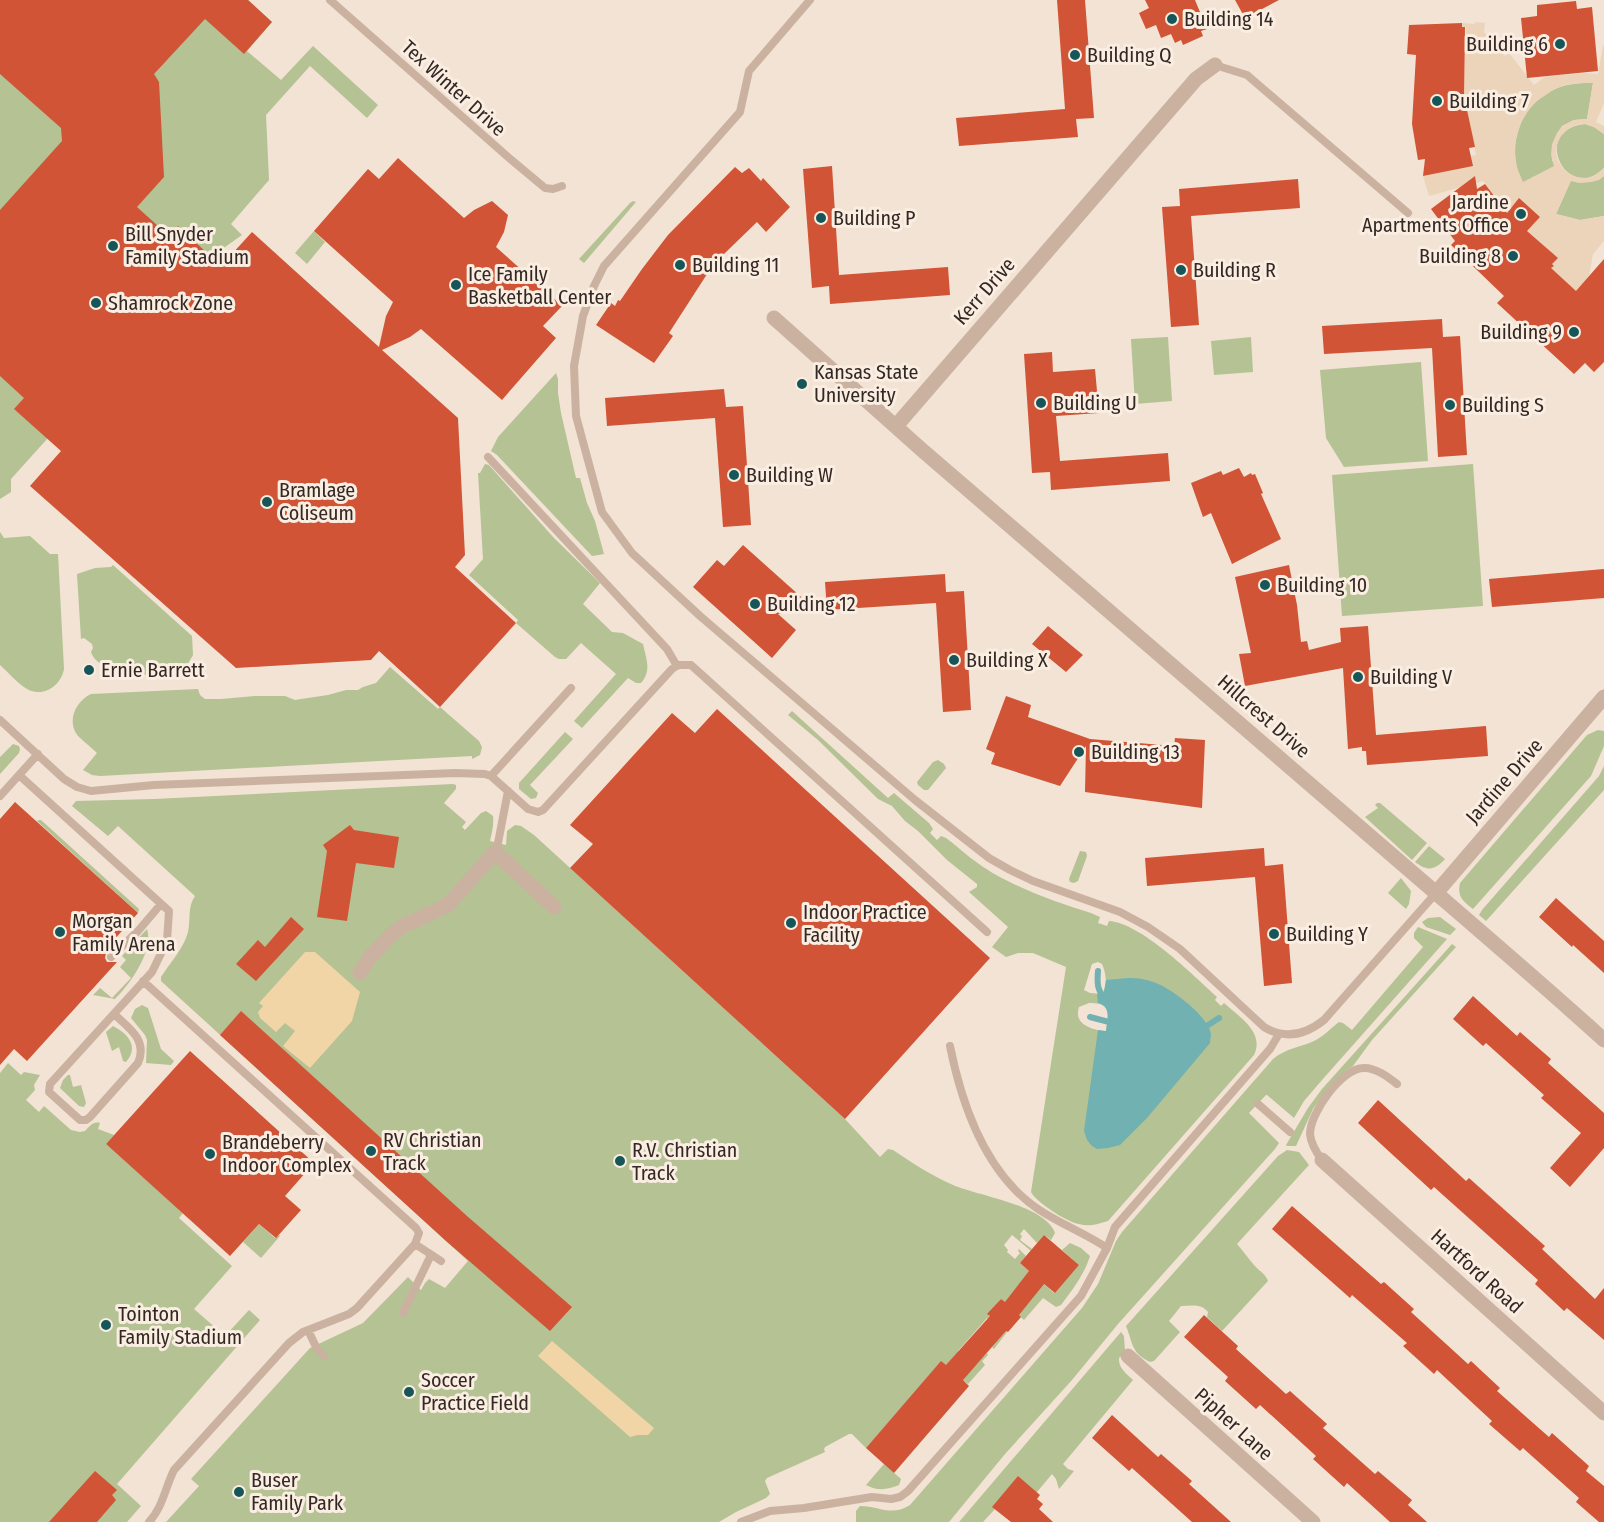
<svg xmlns="http://www.w3.org/2000/svg" width="1604" height="1522" font-family="'Fira Sans Condensed',sans-serif">
<style>
.green{fill:#b4c294;fill-rule:evenodd}
.sand{fill:#f2d5a7}
.plaza{fill:#ecd4ba;fill-rule:evenodd}
.water{fill:#71b1b1}
.lines{fill:none;stroke-linecap:round;stroke-linejoin:round}
.stream{stroke:#71b1b1;stroke-width:6}
.building{fill:#d05435}
.lane{stroke:#cbb2a0;stroke-width:8}
.street{stroke:#cbb2a0;stroke-width:15}
.poi-dot{fill:#175658;stroke:#faede1;stroke-width:2}
.labels{text-anchor:middle;stroke-width:6;stroke-linejoin:round;paint-order:stroke}
.poi-label{font-size:20px;fill:#342824;stroke:#faede1;text-anchor:start}
.street-label{font-size:20px;fill:#342824;stroke:#faede1}
</style>
<rect width="100%" height="100%" fill="#f2e3d4"/>
<path class="green" d="M0,0H248L272,22L247,51L281,80L313,46L378,105L367,118L310,66L266,115L269,180L231,224L242,235L211,257L11,479V492L0,499Z
M1585,83H1593L1587,119L1574,120L1562,126L1552,160L1555,166L1523,183C1505,149 1519,106 1553,90C1564,85 1574,83 1585,83Z
M1585,124L1594,127L1604,134V168C1568,205 1529,130 1585,124Z
M1604,176V216L1580,220L1556,214L1571,180C1583,184 1594,183 1604,176Z
M633,201L636,202L584,263L579,259L630,203Z
M314,231L325,242L307,264L295,253Z
M1168,337L1172,401L1135,404L1131,339Z
M1251,337L1253,372L1214,375L1211,341Z
M1421,362L1428,461L1344,467L1326,438L1320,370Z
M556,373L558,379V393L561,413L576,478H580L587,503L595,521L604,554L592,556L497,455L491,451L498,437Z
M485,464L489,465L553,537L600,583L583,604L612,632L623,633L643,644C646,659 652,670 641,683H636L628,678L582,728L574,721L616,674L581,643L566,659H559L555,657L516,623L518,620L469,575L483,559L478,473H480Z
M1473,464L1483,606L1342,616L1332,475Z
M0,532L4,538L30,536L50,554H58L64,669C61,685 45,697 29,690C20,686 8,672 0,665Z
M113,565L192,636L193,655L183,672L121,676L119,668C107,668 95,664 91,652L93,648L92,644L84,638L81,639L77,574L95,568L111,567Z
M390,667L438,709L440,707L479,741L482,747L480,755L472,759V756L100,776L92,775L83,770L97,753C91,747 84,742 78,736C66,721 76,701 91,694L198,689L200,695L205,699H221L255,696H285L295,700L301,699L328,695L346,690H358L363,687L376,683Z
M792,711L888,798L894,793L929,823L933,829L930,833L937,840L941,836L946,838C957,846 967,856 979,864C1008,885 1057,903 1091,913L1100,917L1098,923L1107,926L1109,921C1141,923 1193,975 1217,997L1215,1000L1221,1006L1224,1003C1239,1017 1265,1032 1254,1055L1108,1221C1098,1224 1089,1227 1079,1224C1067,1222 1036,1202 1031,1192L1066,967L1033,953H1018L1006,957L992,947L1008,927L969,892L977,887V884L947,860L918,831L905,821L892,806L878,799L818,740L788,715ZM1098,962L1102,964C1106,973 1108,985 1102,994L1090,993L1084,990L1092,964ZM1089,1003C1113,1003 1108,1012 1106,1032C1092,1029 1073,1025 1079,1007Z
M1598,730L1604,731V746L1591,776L1473,909C1463,901 1457,897 1460,883L1587,735Z
M565,732L573,739L530,785L538,793L536,798L531,799L519,789V783Z
M13,744L19,746L20,749L19,753L0,774V757Z
M938,760L944,764L946,768L928,790H924L918,785L917,782L933,762Z
M1604,766V790L1486,921L1479,915L1482,910L1599,776Z
M453,784L456,785V789L444,803L466,822L462,827L465,830L481,813L486,811L493,816C494,825 492,832 490,841L506,845L507,831L515,825L521,826L534,835L845,1119L880,1157L888,1149L893,1150C912,1163 931,1175 953,1185C978,1196 1045,1205 1055,1233L1051,1240L1044,1235L1037,1243L1024,1229L1020,1234L1022,1236L1020,1240L1032,1249L1031,1251L1012,1235L1004,1245L1008,1250L1007,1252L1015,1259L1020,1253L1018,1251L1019,1249L1026,1256L1020,1263L1054,1293L1079,1265L1062,1250L1070,1243L1081,1248L1090,1256C1084,1275 1073,1289 1061,1305L1056,1307L1043,1298L1024,1320L1001,1299L988,1314L1007,1332L994,1349L992,1347L1004,1333L987,1318L958,1351L975,1366L987,1353L988,1355L982,1361L985,1365L968,1384L941,1362L866,1448L852,1434H849L825,1447L824,1449L825,1452L767,1478L765,1481L770,1494L766,1498L736,1512L719,1522H166L199,1486L191,1479L310,1348L363,1323L408,1277L421,1290L425,1283L429,1279L445,1288L468,1261L161,981V977C170,963 184,948 188,932C191,919 187,908 195,896L118,826L108,836L72,806L76,801L154,799Z
M1377,803H1380L1427,843L1412,860L1365,817L1378,808L1375,805Z
M39,820H41L139,909L138,913L37,821Z
M1429,846L1445,859C1435,870 1428,872 1415,862Z
M1080,851L1086,852L1087,856L1078,881L1074,883L1070,882L1069,879Z
M1401,878L1411,891L1409,904L1406,909L1388,893Z
M1440,917L1456,929L1450,935L1426,927L1422,922L1428,918Z
M1418,927L1447,939L1322,1080L1304,1101L1294,1118L1267,1095H1266L1249,1113L1279,1143L1275,1149L1118,1324L1072,1380L1005,1454L949,1522H856V1511L860,1506C880,1506 890,1517 910,1505L1082,1308L1098,1284L1116,1241L1122,1232L1273,1059C1286,1048 1302,1047 1316,1040C1325,1035 1331,1028 1339,1022L1343,1023L1352,1030L1423,947L1414,938V933Z
M147,929C154,951 130,984 115,999L93,995L100,988L112,998L131,978L120,967L126,960L122,956Z
M1452,944L1456,947L1372,1040L1353,1066L1347,1070L1322,1096L1313,1109L1296,1146H1287L1286,1145L1308,1108L1322,1089Z
M142,1005L148,1008L161,1049L174,1061L171,1065L146,1063L147,1040L145,1035L131,1018L135,1009Z
M113,1026C129,1034 139,1047 126,1062L123,1061L119,1047L112,1051L106,1032Z
M8,1063L21,1075L24,1072L40,1075L34,1085L35,1090L26,1100L39,1112L44,1106L71,1130L80,1132L85,1131C90,1126 93,1121 100,1123L98,1129L114,1135L106,1144L183,1213L179,1218L232,1266L194,1309L225,1336L249,1310L260,1320L117,1484L141,1506L127,1522H0V1073Z
M68,1075H70L73,1087L81,1085L86,1103L84,1107L79,1106L60,1088L63,1080Z
M1287,1150L1299,1152L1309,1165L1237,1244C1243,1251 1248,1258 1254,1265C1259,1271 1265,1273 1268,1281L1222,1331L1207,1317L1208,1312C1201,1303 1191,1306 1181,1306L1169,1321L1180,1332L1154,1361L1150,1362C1131,1353 1133,1343 1126,1326L1278,1156Z
M259,1224L275,1238L279,1235L280,1236L261,1258L243,1242Z
M1121,1332L1124,1336L1125,1352L1119,1358C1118,1368 1127,1374 1133,1380L1063,1464L1068,1469L1074,1471L1059,1489L1056,1479L1052,1474L1037,1492L995,1509L983,1522H959Z
M884,1464L901,1479L899,1485C887,1490 877,1491 866,1485Z"/>
<path class="sand" d="M305,952H315L360,992L352,1021L310,1068L283,1046L295,1031L285,1023L276,1032L260,1018L258,1012L263,1006L259,1003Z
M552,1341L654,1428L648,1435H638L630,1437L538,1356Z"/>
<path class="plaza" d="M1475,22L1485,23L1484,32L1505,56L1509,53L1534,85L1546,76L1586,73L1598,74L1603,45L1604,46V103L1596,122L1604,126V134L1594,127L1585,124L1576,125L1568,129L1561,136L1557,144L1556,153L1558,161L1563,168L1569,174L1577,177L1586,178L1594,176L1604,168V176L1599,180L1591,182L1579,183L1571,181L1556,214L1580,220L1604,216V241L1593,254L1589,276L1604,289L1560,326L1551,268L1554,266L1552,264L1557,258L1534,237H1521L1540,217L1519,199L1500,220L1502,206L1483,181L1429,196L1423,176L1452,170L1471,156L1476,155L1464,95L1462,36L1466,35V27H1462V23L1475,24ZM1585,83H1593L1587,119L1574,120L1562,126L1557,133L1552,144L1551,155L1554,166L1523,182L1517,168L1515,157V143L1521,122L1530,108L1537,101L1553,90L1564,85Z"/>
<path class="water" d="M1128,978C1138,978 1146,979 1156,983C1172,989 1208,1016 1211,1034C1211,1036 1210,1040 1210,1043L1147,1118L1120,1145L1108,1148L1097,1149L1092,1146L1087,1140L1084,1131L1098,1030L1106,1031C1107,1020 1112,1007 1098,1003L1097,994H1102L1104,992L1106,980Z"/>
<g class="lines">
<path class="stream" d="M1098,971C1097,983 1097,990 1105,999
M1090,1017L1113,1023
M1202,1029L1219,1018"/>
</g>
<path class="building" d="M0,0H248L272,22L244,54L205,19L154,74L159,82L164,177L137,207L169,236L178,226L221,266L252,232L379,347L386,316L393,302L314,231L368,169L379,179L398,158L464,218L474,210L492,201L508,215L504,232L496,247L562,306L543,326L556,338L502,400L421,329L410,337L382,350L458,418L465,555L455,567L516,623L440,707L379,651L371,660L236,668L30,486L61,451L14,409L24,398L0,376V210L62,141L61,128L0,74Z
M1057,0H1085L1094,118L1076,119L1078,137L959,146L956,118L1065,109Z
M1145,0H1195L1207,29L1201,31L1203,36L1183,45L1181,40L1175,43L1171,34L1161,38L1156,25L1146,29L1139,13L1149,8Z
M1235,0H1279L1245,18Z
M1576,1L1577,9L1592,7L1598,71L1527,78L1521,18L1537,16V5Z
M1462,23V27H1465L1464,96L1475,147L1469,148L1473,166L1423,176L1425,159L1418,160L1412,124L1416,55L1407,54L1409,25Z
M832,166L839,275L948,267L950,295L830,304L829,286L812,288L803,169Z
M735,167L742,173L749,168L761,181L763,178L790,207L766,232L757,222L724,254L709,271L669,333L673,336L654,363L596,325L611,303L615,306L618,300L620,301L642,269L668,235Z
M1475,176L1477,189L1485,184L1507,213L1519,198L1540,217L1527,231L1558,258L1552,264L1554,266L1551,268L1576,291L1604,259V362L1594,372L1585,363L1574,374L1497,303L1504,296L1451,245L1455,241L1431,209Z
M1298,179L1300,208L1191,216L1199,325L1171,327L1162,207L1180,206L1179,189Z
M1442,319L1443,337L1460,336L1467,455L1438,457L1432,348L1324,354L1322,326Z
M1052,352L1053,372L1095,369L1099,413L1056,416L1060,461L1168,453L1170,481L1051,490L1050,472L1032,473L1024,354Z
M724,389L726,407L743,406L751,525L723,527L715,418L607,426L605,398Z
M1239,468L1244,477L1251,473L1252,475L1255,474L1263,493L1261,494L1281,539L1232,564L1211,513L1203,517L1191,483L1221,471L1223,475Z
M743,545L809,604L801,612L778,614L796,630L772,658L693,587L717,560L724,566Z
M1289,565L1297,605L1301,642L1307,641L1309,650L1341,642L1340,628L1368,626L1376,735L1486,726L1488,756L1367,765L1366,751H1362V747L1348,749L1343,668L1245,686L1239,654L1251,653L1235,577Z
M1604,569V598L1492,607L1489,579Z
M945,574L946,592L964,591L971,710L943,712L936,603L827,610L825,582Z
M1048,626L1083,655L1066,672L1032,644Z
M1006,696L1031,705L1028,717L1090,739L1174,746L1175,738L1205,740L1202,808L1085,792L1086,746L1060,786L991,764L995,753L986,749Z
M717,709L990,958L845,1119L570,868L593,844L570,825L672,713L695,733Z
M15,802L138,913L104,951L106,953L105,958L107,962H117L27,1061L14,1049L0,1065V819Z
M350,825L354,830L399,837L394,868L356,863L347,921L317,917L327,851L323,845Z
M1264,848L1265,866L1283,864L1292,983L1264,986L1255,877L1147,886L1145,858Z
M1556,898L1604,941V973L1573,945L1572,947L1539,917Z
M291,917L304,929L256,981L236,964L258,940L265,947Z
M1473,996L1517,1036L1520,1032L1551,1059L1548,1063L1604,1113V1148L1570,1187L1550,1168L1581,1133L1541,1098L1544,1095L1486,1043L1483,1046L1453,1019Z
M241,1011L467,1216L572,1307L550,1331L446,1241L220,1035Z
M190,1051L314,1163L285,1196L301,1210L276,1238L259,1224L230,1256L106,1144Z
M1378,1100L1466,1181L1469,1178L1545,1246L1542,1249L1595,1299L1604,1288V1340L1567,1308L1564,1311L1535,1284L1538,1280L1434,1187L1431,1190L1358,1123Z
M1292,1206L1381,1284L1384,1282L1414,1309L1411,1312L1468,1364L1471,1361L1500,1388L1497,1391L1549,1437L1552,1433L1589,1466L1586,1471L1604,1486V1522H1599L1576,1502L1579,1498L1523,1448L1520,1451L1489,1424L1492,1421L1437,1370L1434,1374L1403,1346L1407,1343L1352,1295L1350,1298L1272,1229Z
M1044,1235L1079,1265L1055,1293L1044,1284L1019,1315L1021,1317L1008,1332L1006,1331L963,1380L969,1386L894,1473L866,1448L941,1361L946,1365L990,1316L987,1314L1001,1299L1005,1302L1029,1271L1020,1263Z
M1204,1315L1238,1346L1236,1349L1286,1394L1290,1391L1327,1424L1323,1428L1375,1474L1378,1471L1412,1500L1408,1505L1427,1522H1390L1347,1483L1344,1487L1313,1459L1316,1456L1260,1405L1256,1409L1225,1381L1228,1377L1184,1337Z
M1112,1415L1158,1457L1161,1454L1192,1481L1189,1484L1231,1522H1192L1132,1468L1129,1471L1092,1438Z
M95,1471L117,1490L112,1495L116,1500L97,1522H49Z
M1018,1476L1040,1495L1037,1499L1043,1504L1039,1509L1053,1522H1011L992,1507Z"/>
<g class="lines">
<path class="lane" d="M330,0L508,157L545,188L553,189L562,186
M810,0L749,71L740,112L604,266L594,286L583,316L574,366L576,416L602,512L632,553L700,616L915,800L989,858L1010,870L1033,881L1120,912L1148,927L1180,949L1264,1027C1285,1040 1305,1035 1324,1020L1436,893
M1215,65L1247,75L1408,213
M488,457L667,649L677,666
M0,720L64,779L77,787L91,791L154,785L455,773L485,774L491,776L571,688
M19,775L169,911L167,941L152,972L50,1084L49,1092L80,1120H86L90,1117L138,1063C148,1040 129,1028 114,1014
M491,776L528,809L538,812L543,810L672,669L678,665H691L987,932
M0,796L38,754
M495,852L498,843L508,791
M111,957L138,931L161,904
M143,981L416,1228L419,1233L415,1244L357,1308L349,1314L303,1332L289,1343L174,1470C165,1488 163,1507 149,1522
M950,1046C962,1106 985,1173 1038,1209C1060,1224 1085,1233 1107,1248
M1258,1104L1290,1132
M1322,1160C1316,1152 1311,1144 1310,1134C1310,1113 1341,1069 1363,1068C1375,1067 1388,1077 1397,1084
M415,1244L441,1261
M403,1313L431,1255
M308,1330L317,1349L324,1356
M741,1522L770,1511L804,1508L872,1497L891,1499L900,1497L908,1491L1081,1296L1107,1248L1115,1227L1270,1049L1279,1034"/>
<path class="street" d="M774,318L922,450L1407,868C1473,925 1539,981 1604,1040
M896,426L1196,79L1215,65
M1436,893L1604,697
M360,973L370,957L390,936L403,926L448,905L495,852L554,907
M1322,1160L1604,1413
M1128,1356L1313,1522"/>
</g>
<g class="poi-dot">
<circle cx="1172" cy="19" r="6"/>
<circle cx="1560" cy="44" r="6"/>
<circle cx="1075" cy="55" r="6"/>
<circle cx="1437" cy="101" r="6"/>
<circle cx="1521" cy="214" r="6"/>
<circle cx="821" cy="218" r="6"/>
<circle cx="113" cy="246" r="6"/>
<circle cx="1513" cy="256" r="6"/>
<circle cx="680" cy="265" r="6"/>
<circle cx="1181" cy="270" r="6"/>
<circle cx="456" cy="285" r="6"/>
<circle cx="96" cy="303" r="6"/>
<circle cx="1574" cy="332" r="6"/>
<circle cx="802" cy="384" r="6"/>
<circle cx="1041" cy="403" r="6"/>
<circle cx="1450" cy="405" r="6"/>
<circle cx="734" cy="475" r="6"/>
<circle cx="267" cy="502" r="6"/>
<circle cx="1265" cy="585" r="6"/>
<circle cx="755" cy="604" r="6"/>
<circle cx="954" cy="660" r="6"/>
<circle cx="89" cy="670" r="6"/>
<circle cx="1358" cy="677" r="6"/>
<circle cx="1079" cy="752" r="6"/>
<circle cx="791" cy="923" r="6"/>
<circle cx="60" cy="932" r="6"/>
<circle cx="1274" cy="934" r="6"/>
<circle cx="371" cy="1151" r="6"/>
<circle cx="210" cy="1154" r="6"/>
<circle cx="620" cy="1161" r="6"/>
<circle cx="106" cy="1325" r="6"/>
<circle cx="409" cy="1392" r="6"/>
<circle cx="239" cy="1492" r="6"/>
</g>
<g class="labels">
<g class="poi-label">
<text x="1184" y="26">Building 14</text>
<text x="1548" y="51" text-anchor="end">Building 6</text>
<text x="1087" y="62">Building Q</text>
<text x="1449" y="108">Building 7</text>
<text x="1509" y="209" text-anchor="end">Jardine<tspan x="1509" dy="23">Apartments Office</tspan></text>
<text x="833" y="225">Building P</text>
<text x="125" y="241">Bill Snyder<tspan x="125" dy="23">Family Stadium</tspan></text>
<text x="1501" y="263" text-anchor="end">Building 8</text>
<text x="692" y="272">Building 11</text>
<text x="1193" y="277">Building R</text>
<text x="468" y="281">Ice Family<tspan x="468" dy="23">Basketball Center</tspan></text>
<text x="108" y="310">Shamrock Zone</text>
<text x="1562" y="339" text-anchor="end">Building 9</text>
<text x="814" y="379">Kansas State<tspan x="814" dy="23">University</tspan></text>
<text x="1053" y="410">Building U</text>
<text x="1462" y="412">Building S</text>
<text x="746" y="482">Building W</text>
<text x="279" y="497">Bramlage<tspan x="279" dy="23">Coliseum</tspan></text>
<text x="1277" y="592">Building 10</text>
<text x="767" y="611">Building 12</text>
<text x="966" y="667">Building X</text>
<text x="101" y="677">Ernie Barrett</text>
<text x="1370" y="684">Building V</text>
<text x="1091" y="759">Building 13</text>
<text x="803" y="919">Indoor Practice<tspan x="803" dy="23">Facility</tspan></text>
<text x="72" y="928">Morgan<tspan x="72" dy="23">Family Arena</tspan></text>
<text x="1286" y="941">Building Y</text>
<text x="383" y="1147">RV Christian<tspan x="383" dy="23">Track</tspan></text>
<text x="222" y="1149">Brandeberry<tspan x="222" dy="23">Indoor Complex</tspan></text>
<text x="632" y="1157">R.V. Christian<tspan x="632" dy="23">Track</tspan></text>
<text x="118" y="1321">Tointon<tspan x="118" dy="23">Family Stadium</tspan></text>
<text x="421" y="1387">Soccer<tspan x="421" dy="23">Practice Field</tspan></text>
<text x="251" y="1487">Buser<tspan x="251" dy="23">Family Park</tspan></text>
</g>
<g class="street-label">
<text transform="translate(454 88) rotate(42)" y="7">Tex Winter Drive</text>
<text transform="translate(984 291) rotate(-49)" y="7">Kerr Drive</text>
<text transform="translate(1264 716) rotate(41)" y="7">Hillcrest Drive</text>
<text transform="translate(1504 781) rotate(-49)" y="7">Jardine Drive</text>
<text transform="translate(1477 1271) rotate(42)" y="7">Hartford Road</text>
<text transform="translate(1234 1424) rotate(42)" y="7">Pipher Lane</text>
</g>
</g>
</svg>
